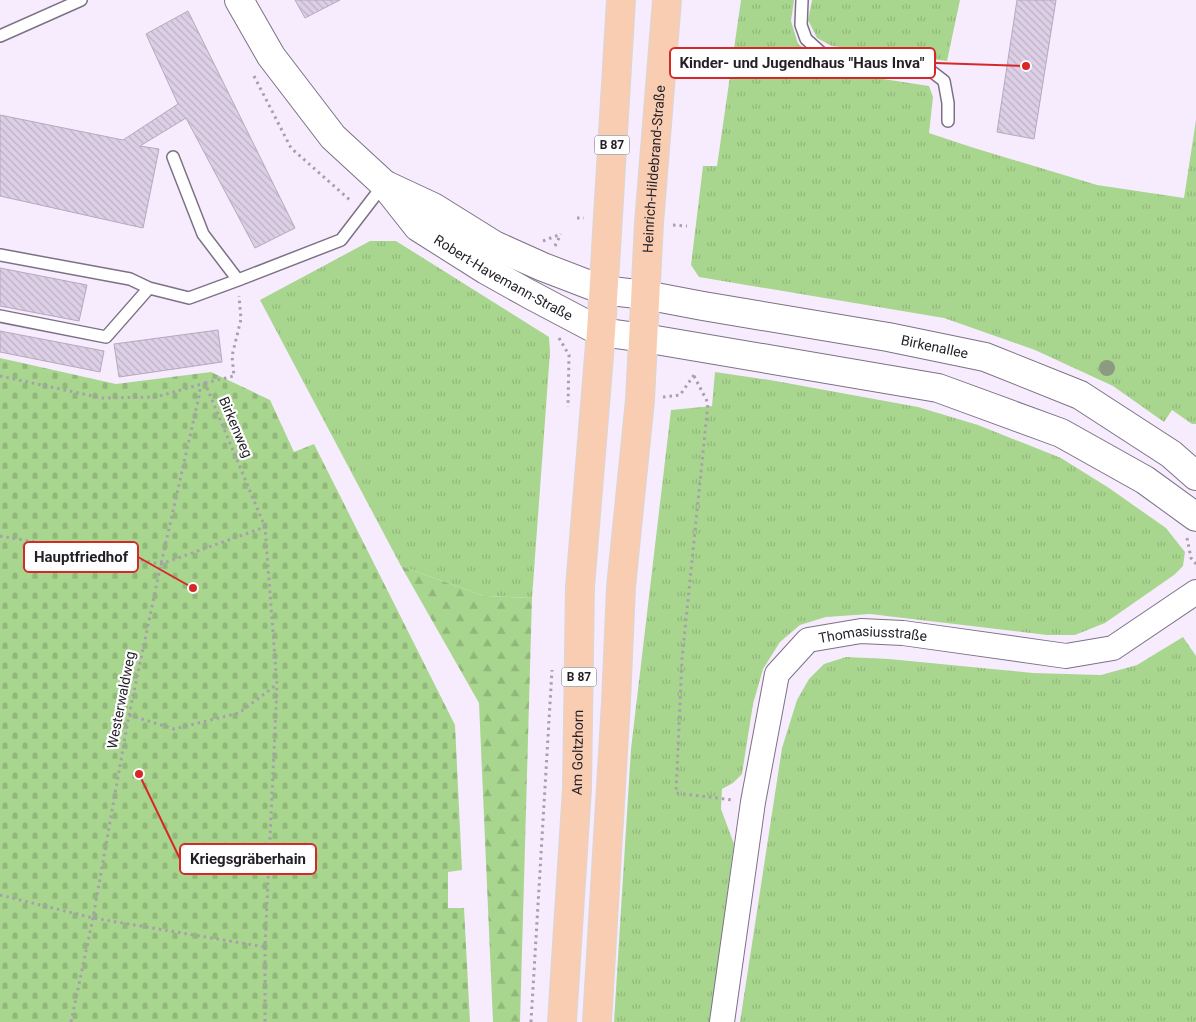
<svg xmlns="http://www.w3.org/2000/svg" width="1196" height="1022" font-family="Roboto,sans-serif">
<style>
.grass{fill:url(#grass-tufts)}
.forest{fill:url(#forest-firs)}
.cemetery{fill:url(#cemetery-stones)}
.building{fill:url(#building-back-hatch);stroke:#b6a9bf}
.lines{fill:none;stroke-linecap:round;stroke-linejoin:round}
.service-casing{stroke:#7d7185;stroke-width:14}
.minor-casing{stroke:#7d7185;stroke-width:26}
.tertiary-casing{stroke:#7d7185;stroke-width:30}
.primary-casing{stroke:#d8d7d8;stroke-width:30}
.path{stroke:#a89fad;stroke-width:3;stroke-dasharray:2.5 4;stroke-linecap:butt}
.service{stroke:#fff;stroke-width:11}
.minor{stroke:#fff;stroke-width:24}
.tertiary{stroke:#fff;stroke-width:28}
.primary{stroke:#f8cdb2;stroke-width:28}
.tree{fill:#8c9a81}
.labels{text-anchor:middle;stroke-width:4.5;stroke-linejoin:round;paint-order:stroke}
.shield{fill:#fefefe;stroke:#656268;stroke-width:1}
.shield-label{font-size:12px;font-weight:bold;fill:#241f27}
.street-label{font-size:14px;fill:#241f27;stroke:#fefefe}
.leader{fill:none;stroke:#d62828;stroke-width:2}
.callout-dot{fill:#d62828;stroke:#fefefe;stroke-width:2}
.callout{fill:#fefefe;stroke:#d62828;stroke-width:2}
.callout-label{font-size:15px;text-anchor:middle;font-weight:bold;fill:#241f27}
</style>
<defs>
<pattern id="grass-tufts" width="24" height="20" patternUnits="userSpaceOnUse" patternTransform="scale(1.25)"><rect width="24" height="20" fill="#a9d68e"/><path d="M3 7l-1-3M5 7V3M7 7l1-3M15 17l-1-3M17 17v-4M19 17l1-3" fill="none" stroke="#91b77a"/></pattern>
<pattern id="forest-firs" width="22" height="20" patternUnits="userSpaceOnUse" patternTransform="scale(1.25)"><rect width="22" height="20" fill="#a9d68e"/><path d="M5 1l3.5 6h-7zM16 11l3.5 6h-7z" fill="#91b77a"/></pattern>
<pattern id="cemetery-stones" width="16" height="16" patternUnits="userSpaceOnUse" patternTransform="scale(1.25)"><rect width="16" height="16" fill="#a9d68e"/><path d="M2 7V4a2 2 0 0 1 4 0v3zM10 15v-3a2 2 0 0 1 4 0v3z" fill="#91b77a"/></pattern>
<pattern id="building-back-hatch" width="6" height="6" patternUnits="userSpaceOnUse" patternTransform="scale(1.25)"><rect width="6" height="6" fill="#ddcfe5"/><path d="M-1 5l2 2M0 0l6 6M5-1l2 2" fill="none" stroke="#beb1c4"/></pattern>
</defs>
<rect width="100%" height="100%" fill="#f7ecfe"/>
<path class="grass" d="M741,0H794L791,21L798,44L837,72L929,86L933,97L929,133L971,147L1097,185L1184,198L1196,120V424H1192L1172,410L1164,422L1113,386L1035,350L944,318L699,277L691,265L703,166H717Z
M812,0H960L947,61L832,46L817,38L808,20Z
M370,241H396L549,337L550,352L532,598L484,596L401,566L260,300Z
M715,372L770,380L918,407L978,425L1061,458L1109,488L1166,528L1185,552L1183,566L1174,575L1105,623L1075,635H1047L870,614L826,617L800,625L780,642L763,669L753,704L742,774L733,783L722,789L721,809L734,844L710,1022H614L631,749L671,410L712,406Z
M1183,637L1196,656V1022H740L782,748L797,700L809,679L824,664L846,657L889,659L1033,673L1101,675L1137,665Z"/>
<path class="forest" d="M401,566L484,596L532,598L520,1022H493L479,703Z"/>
<path class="cemetery" d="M0,358L116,384L211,372L270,400L294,452L314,444L455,725L462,870L448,872V908H464L470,1022H0Z"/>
<path class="building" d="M295,0H340L305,18Z
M1017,0H1056L1034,139L997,132Z
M188,11L295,228L255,248L186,118L140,146L159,149L143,228L0,196V115L123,140L178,104L146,34Z
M0,268L87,285L79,321L0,306Z
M218,330L222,362L119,377L114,344Z
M0,331L104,351L100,372L0,352Z"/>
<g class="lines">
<defs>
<path id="service" d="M802,0L801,25L806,39L826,57L931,71L944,81L948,103V121
M0,36L81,0
M173,157L203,234L238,280
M0,255L130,279L149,288L189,298L238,280L341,240L384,184
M0,316L106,337L149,288"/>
<g id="minor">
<path id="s1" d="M722,1022L753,802L777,674L808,640L861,631L903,633L1066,656L1113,648L1196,592"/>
</g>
<g id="tertiary">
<path id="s2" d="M239,0L271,56L333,137L384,184L418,227L486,270L529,294L601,332L644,338L938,388L1061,433L1145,480L1196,517"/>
<path id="s3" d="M388,186L433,207L494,245L543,267L603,290L645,295L703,306L888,337L985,357L1080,395L1171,454L1196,476"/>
</g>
<g id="primary">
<path id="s4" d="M562,1022L577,788L580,587L601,332L621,0"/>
<path id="s5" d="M597,1022L616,702L621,587L640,400L649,223L667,0"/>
</g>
</defs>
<use href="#service" class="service-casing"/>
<use href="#minor" class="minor-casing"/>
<use href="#tertiary" class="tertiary-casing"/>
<use href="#primary" class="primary-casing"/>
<path class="path" d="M254,76L291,148L351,201
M577,218H584
M673,225L687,226
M543,241L561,234
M555,246L561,234
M559,338L569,355L568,407
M0,376L102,398L156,397L205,383L265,527L277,685L265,947V1022
M694,376L708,403L682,659L676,793L733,800
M205,383L234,376L232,356L241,319L239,296
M663,397L680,395L694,375
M0,536L161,564L265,527
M1187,538L1191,558L1196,564
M129,715L174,729L239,713L276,685
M0,895L93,918L265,947
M71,1022L93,918L129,715L161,564L200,392L199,385
M531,1022L552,670"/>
<use href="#service" class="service"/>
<use href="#minor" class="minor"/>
<use href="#tertiary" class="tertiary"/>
<use href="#primary" class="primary"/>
</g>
<circle class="tree" cx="1107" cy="368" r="8"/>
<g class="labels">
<g class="shield">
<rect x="594.5" y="135.5" width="35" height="19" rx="4"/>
<rect x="561.5" y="667.5" width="35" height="19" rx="4"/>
</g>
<g class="shield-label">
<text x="612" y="149">B 87</text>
<text x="579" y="681">B 87</text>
</g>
<g class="street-label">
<text dy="5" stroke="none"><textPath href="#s5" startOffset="855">Heinrich-Hildebrand-Straße</textPath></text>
<text dy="5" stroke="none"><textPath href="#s2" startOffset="390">Robert-Havemann-Straße</textPath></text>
<text dy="5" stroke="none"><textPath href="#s3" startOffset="576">Birkenallee</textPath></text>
<text transform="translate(236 427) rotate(67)" y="5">Birkenweg</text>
<text dy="5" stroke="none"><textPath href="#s1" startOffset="464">Thomasiusstraße</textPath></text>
<text transform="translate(121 700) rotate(-79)" y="5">Westerwaldweg</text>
<text dy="5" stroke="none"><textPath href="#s4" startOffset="270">Am Goltzhorn</textPath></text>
</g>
</g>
<path class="leader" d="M1026 66L935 63M193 588L138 557M139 774L180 859"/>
<g class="callout-dot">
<circle cx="1026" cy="66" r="5"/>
<circle cx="193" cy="588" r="5"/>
<circle cx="139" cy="774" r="5"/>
</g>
<g class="callout">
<rect x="670" y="48" width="265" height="30" rx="5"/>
<rect x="24" y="542" width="114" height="30" rx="5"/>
<rect x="180" y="844" width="136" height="30" rx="5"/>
</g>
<g class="callout-label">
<text x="802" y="68">Kinder- und Jugendhaus "Haus Inva"</text>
<text x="81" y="562">Hauptfriedhof</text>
<text x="248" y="864">Kriegsgräberhain</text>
</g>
</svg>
